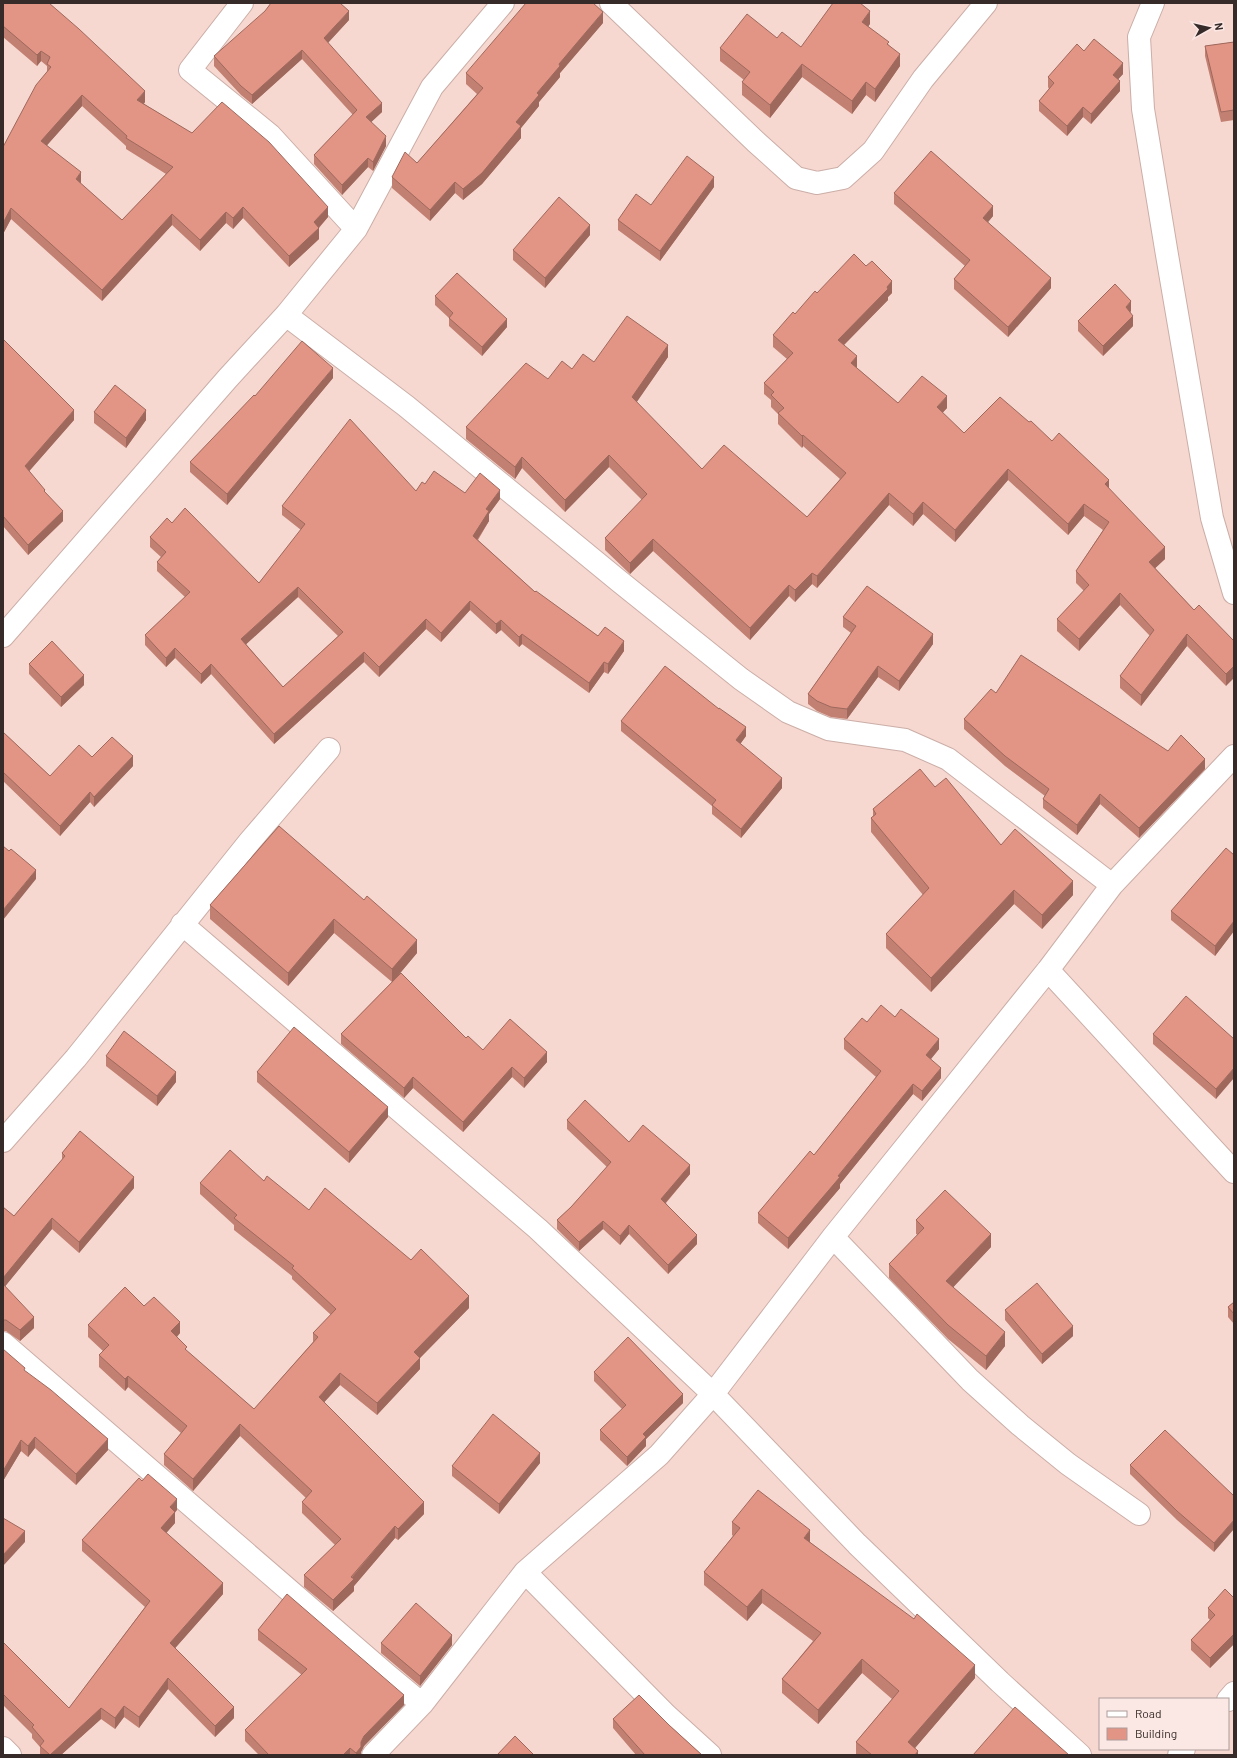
<svg xmlns="http://www.w3.org/2000/svg" width="1237" height="1758" font-family="Barlow,sans-serif">
<style>
.lines{fill:none;stroke-linecap:round;stroke-linejoin:round}
.minor-casing{stroke:#cbaea7;stroke-width:24}
.minor{stroke:#fff;stroke-width:22}
.wall{fill:#c28072;fill-rule:evenodd}
.shaded-wall{fill:#9e685d}
.building{fill:#e29585;stroke:#9e685d;fill-rule:evenodd}
</style>
<rect width="100%" height="100%" fill="#f7d8d1"/>
<g class="lines">
<defs>
<path id="minor" d="M242,3L190,70L270,135L356,229
M611,3L756,142L796,178L817,183L843,178L873,151L923,79L986,3
M1153,3L1139,37L1143,109L1167,255L1212,518L1234,593
M286,315L406,406L619,581L741,679L788,712L828,729L905,740L948,759L1112,885
M3,636L228,378L286,315L356,229L432,87L503,3
M182,924L538,1229L713,1394L857,1544L1000,1682L1080,1755
M1048,970L1234,1172
M3,1141L76,1058L250,841L329,749
M833,1237L970,1380L1020,1425L1068,1464L1139,1514
M3,1343L386,1674L422,1704
M525,1572L666,1715L710,1755
M1228,1700L1234,1693
M3,1748L10,1755
M373,1755L422,1704L525,1572L659,1455L713,1394L833,1237L1048,970L1112,885L1234,756
M1179,1755L1184,1749"/>
</defs>
<use href="#minor" class="minor-casing"/>
<use href="#minor" class="minor"/>
</g>
<path class="wall" d="M3,3L145,102L144,104L328,217L319,228V239L289,267L243,218L233,229L226,223L200,251L172,225L102,301L11,219L3,234V147L47,72V66L41,61L37,66L3,37ZM82,106L126,146V149L166,174L122,220L80,183L47,145Z
M349,20L328,43L382,112L371,122L386,146L373,171L368,167L342,195L314,164V155L353,115L302,59L252,104L241,95L214,66V56Z
M603,23L560,73V77L539,102V106L521,128V138L482,184L463,200L455,193L430,221L392,188V177L417,163L477,94L466,84V73Z
M870,24L868,26L889,45L900,66L875,102L866,95L852,114L802,77L770,118L742,95V82L744,80L720,61V48L777,38L801,47Z
M1234,42V120L1221,122L1205,56V46Z
M1084,51L1123,74L1118,79L1120,91L1091,124L1083,117L1067,136L1039,111V101L1049,89L1048,87V77Z
M714,187L660,261L618,230V220L651,205Z
M894,193L993,216L988,222L1051,288L1008,337L954,289V279L965,266L894,204Z
M590,235L545,288L513,260V250Z
M817,293H892L888,297V300L844,345L857,368L898,403L947,408L942,413L964,433L1029,422L1052,441L1109,489L1165,559L1155,568L1194,610L1234,641L1226,686L1187,646L1141,706L1120,688V676L1150,636L1120,605L1079,651L1057,631V619L1084,591L1076,583V571L1103,530L1084,516L1068,535L1008,480L955,542L923,514L913,526L889,505L817,588L812,584L795,602L789,596L750,640L653,551L630,574L605,550V538L642,500L609,467L565,512L522,468L515,479L466,439V427L548,379L572,369L594,362L668,357L636,402L702,469L807,517L840,479L803,446L802,448L778,424V414L771,407V400L764,394V383L787,359L773,347V335Z
M435,296L507,327L482,356L449,326V318L435,305Z
M1131,311L1130,312L1133,326L1103,356L1078,331V321Z
M3,339L74,420L29,471L45,493L63,521L28,555L3,526Z
M333,378L227,505L190,472V462L255,396Z
M94,412L146,420L126,448L94,423Z
M425,484L465,493L500,499L489,514V521L478,540L535,592L598,636L624,651L608,674L604,672L589,693L522,644L519,647L501,630L496,634L470,610L441,642L426,629L379,677L364,662L274,744L211,674L201,684L175,658L166,667L145,645V635L185,597L157,571V562L161,557L150,547V537L172,523L259,583L301,530L282,515V506L416,491ZM298,597L338,636L283,687L246,644Z
M843,617L933,644L899,691L878,677L847,719L831,717L817,711L808,704V694L851,633L843,627Z
M29,664L84,685L61,707L29,674Z
M996,693L1168,751L1205,769L1139,838L1100,804L1077,835L1043,808V799L1045,796L1005,766L964,729V719Z
M621,721L746,736L740,744L782,788L741,838L712,814V806L621,731Z
M3,732L50,776L92,757L133,766L94,807L90,802L60,836L3,781Z
M935,787L1001,845L1073,895L1042,929L1014,904L931,992L886,948V934L923,895L871,832V818L873,816V809Z
M279,826L417,953L393,981L466,1038L483,1050L547,1062L524,1088L512,1077L463,1132L413,1088L404,1098L341,1044V1034L392,982L334,933L288,986L210,919V905Z
M1234,855V931L1215,956L1171,920V911Z
M895,1017L939,1049L931,1059L941,1078L922,1101L913,1094L840,1184V1188L788,1249L758,1223V1213L814,1155L876,1077L844,1049V1039L867,1022Z
M1153,1034L1234,1039L1216,1099L1153,1044Z
M106,1056L176,1082L157,1106L106,1066Z
M257,1072L388,1117L349,1163L257,1082Z
M567,1120L629,1142L690,1174L666,1203L697,1244L668,1274L629,1234L620,1245L603,1229L579,1251L557,1229V1220L571,1207L607,1167L567,1129Z
M62,1153L134,1188L79,1253L52,1229L5,1286L34,1328L20,1341L6,1331H3V1207L14,1216L62,1160Z
M264,1181L309,1210L469,1308L420,1358V1369L377,1415L340,1385L324,1402L424,1514L398,1540L395,1538L354,1586V1591L333,1611L304,1587V1575L335,1545L302,1513V1502L306,1498L240,1436L193,1491L164,1465V1454L181,1433L128,1387L125,1391L99,1367V1355L103,1351L88,1337V1325L144,1306L180,1333L177,1337L187,1351L254,1409L313,1342V1333L331,1315L292,1279V1276L234,1230V1225L200,1194V1183Z
M916,1220L991,1247L953,1287L1005,1346L986,1370L948,1339L889,1278V1264L918,1235L916,1234Z
M1234,1302V1324L1228,1317V1307Z
M1005,1310L1073,1336L1042,1364L1005,1320Z
M25,1371L108,1450L76,1485L35,1448L28,1457L21,1451L3,1481Z
M594,1372L683,1403L646,1439V1446L627,1466L600,1440V1430L622,1409L594,1381Z
M540,1463L499,1514L452,1476V1466Z
M1130,1465L1234,1496L1214,1552L1177,1520L1130,1474Z
M177,1510L175,1512V1523L166,1533L223,1594L175,1648L234,1718L215,1737L168,1689L139,1728L124,1717L115,1729L101,1719L61,1755H40V1747L32,1738V1734L3,1705V1642L69,1708L145,1607L82,1551V1540Z
M732,1522L810,1542L975,1678L915,1748L918,1755H856V1742L892,1699L862,1673L818,1724L782,1693V1679L813,1641L762,1603L747,1621L704,1585V1572L733,1536L732,1535Z
M1234,1598V1644L1210,1668L1191,1650V1640L1210,1620L1208,1618V1608Z
M258,1630L404,1705L364,1746L361,1752V1755H259L245,1741V1730L302,1675L258,1640Z
M381,1643L452,1645L420,1686L381,1653Z
M613,1719L669,1725L702,1755H636L613,1728Z"/>
<path class="shaded-wall" d="M349,11V20L324,47V38Z
M870,11V24L862,35V22Z
M603,12V23L560,73V77L539,102V106L521,128V138L482,184L463,200V189L516,122L559,64Z
M302,50V59L252,104V95Z
M41,51V61L37,66V55Z
M900,54V66L875,102V89Z
M1123,63V74L1113,85V75Z
M802,64V77L770,118V105Z
M1120,81V91L1091,124V114Z
M866,82V95L852,114V101Z
M145,91V102L137,111V100Z
M82,95V106L41,152V141Z
M382,103V112L366,127V117Z
M1083,107V117L1067,136V126Z
M386,136V146L373,171V162Z
M368,158V167L342,195V185Z
M81,172V183L76,190V179Z
M714,177V187L660,261V251Z
M455,182V193L430,221V210Z
M993,206V216L983,228V218Z
M243,207V218L233,229V218Z
M328,207V217L314,233V222Z
M11,208V219L3,234V223Z
M226,212V223L200,251V240Z
M172,214V225L102,301V290Z
M590,225V235L545,288V278Z
M319,228V239L289,267V256Z
M1051,278V288L1008,337V327Z
M892,281V293L888,297V300L838,351V340Z
M1131,301V311L1126,318V307Z
M1133,316V326L1103,356V346Z
M507,319V327L482,356V347Z
M668,345V357L632,409V397Z
M857,356V368L851,375V363Z
M333,368V378L227,505V494Z
M947,396V408L937,419V407Z
M74,410V420L25,476V466Z
M146,410V420L126,448V438Z
M803,435V446L802,448V436Z
M609,455V467L565,512V500Z
M522,457V468L515,479V467Z
M1008,469V480L955,542V530Z
M1109,480V491L1105,484Z
M500,490V499L489,514V521L473,546V536L486,509Z
M889,493V505L817,588V576Z
M923,502V514L913,526V514Z
M1084,504V516L1068,535V524Z
M63,511V521L28,555V545Z
M653,539V551L630,574V563Z
M1165,547V559L1149,574V562Z
M812,573V584L795,602V590Z
M789,585V596L750,640V628Z
M298,587V597L241,649V639Z
M1120,593V605L1079,651V639Z
M470,601V610L441,642V633Z
M426,619V629L379,677V667Z
M501,620V630L496,634V624Z
M522,634V644L519,647V637Z
M933,634V644L899,691V681Z
M1187,634V646L1141,706V695Z
M624,641V651L608,674V664Z
M175,648V658L166,667V658Z
M364,652V662L274,744V734Z
M604,662V672L589,693V683Z
M211,664V674L201,684V674Z
M878,666V677L847,719V709Z
M1234,666V678L1226,686V674Z
M84,675V685L61,707V697Z
M746,727V736L736,750V740Z
M133,756V766L94,807V797Z
M1205,759V769L1139,838V828Z
M782,778V788L741,838V829Z
M90,792V802L60,836V826Z
M1100,794V804L1077,835V825Z
M36,870V879L3,920V910Z
M1073,881V895L1042,929V915Z
M1014,890V904L931,992V978Z
M334,919V933L288,986V973Z
M1234,921V931L1215,956V946Z
M417,940V953L392,983V969Z
M939,1039V1049L926,1065V1055Z
M547,1052V1062L524,1088V1078Z
M512,1067V1077L463,1132V1122Z
M941,1068V1078L922,1101V1091Z
M1234,1068V1078L1216,1099V1089Z
M176,1072V1082L157,1106V1096Z
M413,1077V1088L404,1098V1088Z
M913,1084V1094L840,1184V1188L788,1249V1238Z
M388,1107V1117L349,1163V1152Z
M690,1165V1174L661,1208V1199Z
M134,1177V1188L79,1253V1242Z
M52,1218V1229L3,1289V1278Z
M603,1221V1229L579,1251V1242Z
M629,1225V1234L620,1245V1236Z
M991,1234V1247L946,1295V1281Z
M697,1235V1244L668,1274V1265Z
M469,1296V1308L420,1358V1369L377,1415V1403L414,1352Z
M34,1317V1328L20,1341V1330Z
M180,1322V1333L171,1343V1331Z
M1073,1326V1336L1042,1364V1354Z
M1005,1332V1346L986,1370V1356Z
M340,1373V1385L319,1408V1397Z
M128,1376V1387L125,1391V1379Z
M683,1394V1403L646,1439V1446L627,1466V1457L643,1434Z
M240,1424V1436L193,1491V1479Z
M35,1437V1448L28,1457V1446Z
M108,1439V1450L76,1485V1474Z
M21,1440V1451L3,1481V1471Z
M540,1453V1463L499,1514V1504Z
M177,1499V1510L172,1516L175,1512V1523L161,1539V1528L170,1507Z
M424,1502V1514L398,1540V1529Z
M1234,1520V1529L1214,1552V1543Z
M395,1526V1538L354,1586V1591L333,1611V1600Z
M810,1530V1544L804,1538Z
M25,1531V1542L3,1566V1555Z
M223,1583V1594L170,1654V1643Z
M762,1589V1603L747,1621V1607Z
M1234,1634V1644L1210,1668V1658Z
M452,1635V1645L420,1686V1676Z
M862,1659V1673L818,1724V1710Z
M975,1665V1678L909,1755L908,1742Z
M168,1678V1689L139,1728V1717Z
M404,1695V1705L364,1746L361,1752V1755H356V1753L364,1736Z
M124,1706V1717L115,1729V1718Z
M234,1707V1718L215,1737V1726Z
M101,1708V1719L61,1755H50Z
M350,1748V1755H343Z
M918,1751V1755H915Z"/>
<path class="building" d="M3,3H49L79,29L145,91L137,100L192,133L222,102L269,142L328,207L314,222L319,228L289,256L243,207L233,218L226,212L200,240L172,214L102,290L11,208L3,223V147L36,85L51,67L47,64L50,57L41,51L37,55L3,26ZM82,95L127,136L126,138L173,167L122,220L76,179L81,172L41,141Z
M271,3H340L349,11L324,38L382,103L366,117L386,136L373,162L368,158L342,185L314,155L357,110L302,50L252,95L241,86L214,56L265,11Z
M526,3H593L603,12L559,64L560,66L537,93L539,95L516,122L521,126L482,173L463,189L455,182L430,210L392,177L405,152L417,163L483,88L466,73Z
M833,3H860L870,11L862,22L889,42L887,44L900,54L875,89L866,82L852,101L802,64L770,105L742,82L750,72L720,48L747,14L777,38L782,32L801,47Z
M1094,39L1123,63L1113,75L1120,81L1091,114L1083,107L1067,126L1039,101L1054,83L1048,77L1077,44L1084,51Z
M1234,42V110L1221,112L1205,46Z
M931,151L993,206L983,218L1051,278L1008,327L954,279L970,260L894,193Z
M687,156L714,177L660,251L618,220L636,194L651,205Z
M559,197L590,225L545,278L513,250Z
M854,254L866,266L872,261L892,281L887,287L888,289L838,340L857,356L851,363L898,403L922,376L947,396L937,407L964,433L1000,397L1029,422L1031,421L1052,441L1059,433L1109,480L1105,484L1165,547L1149,562L1194,610L1199,605L1234,641V666L1226,674L1187,634L1141,695L1120,676L1154,630L1120,593L1079,639L1057,619L1089,585L1076,571L1109,522L1084,504L1068,524L1008,469L955,530L923,502L913,514L889,493L817,576L812,573L795,590L789,585L750,628L653,539L630,563L605,538L647,494L609,455L565,500L522,457L515,467L466,427L526,363L548,379L562,361L572,369L583,354L594,362L627,316L668,345L632,397L702,469L724,445L807,517L846,473L803,435L802,436L778,413L784,408L771,395L774,392L764,383L793,353L773,335L793,312L795,314L815,291L817,293Z
M457,273L507,319L482,347L449,318L453,313L435,296Z
M1115,284L1131,301L1126,307L1133,316L1103,346L1078,321Z
M3,339L74,410L25,466L45,490L44,491L63,511L28,545L3,516Z
M302,341L333,368L227,494L190,462L254,395L255,396Z
M115,385L146,410L126,438L94,412Z
M350,419L416,491L422,482L425,484L434,471L465,493L480,473L500,490L486,509L489,511L473,536L535,592L536,591L598,636L605,627L624,641L608,664L604,662L589,683L522,634L519,637L501,620L496,624L470,601L441,633L426,619L379,667L364,652L274,734L211,664L201,674L175,648L166,658L145,635L190,592L157,562L166,552L150,537L167,518L172,523L185,508L259,583L305,524L282,506ZM298,587L343,632L283,687L241,639Z
M867,586L933,634L899,681L878,666L847,709L831,707L817,701L808,694L856,626L843,617Z
M52,641L84,675L61,697L29,664Z
M1021,655L1168,751L1181,735L1205,759L1139,828L1100,794L1077,825L1043,799L1049,789L1005,756L964,719L991,689L996,693Z
M665,666L719,709V708L746,727L736,740L782,778L741,829L712,805L716,800L621,721Z
M3,732L50,776L79,745L92,757L112,737L133,756L94,797L90,792L60,826L3,772Z
M920,769L935,787L946,778L1001,845L1015,829L1073,881L1042,915L1014,890L931,978L886,934L929,888L871,818L876,814L873,809Z
M279,826L364,900L367,896L417,940L392,969L334,919L288,973L210,905Z
M3,846L9,851L11,849L36,870L3,910Z
M1226,848L1234,855V921L1215,946L1171,911Z
M401,973L466,1038L468,1036L483,1050L510,1019L547,1052L524,1078L512,1067L463,1122L413,1077L404,1088L341,1034Z
M1186,996L1234,1039V1068L1216,1089L1153,1034Z
M881,1005L895,1017L901,1009L939,1039L926,1055L941,1068L922,1091L913,1084L838,1176L840,1177L788,1238L758,1213L810,1151L814,1155L881,1071L844,1039L862,1018L867,1022Z
M294,1027L388,1107L349,1152L257,1072Z
M124,1031L176,1072L157,1096L106,1056Z
M585,1100L629,1142L643,1125L690,1165L661,1199L697,1235L668,1265L629,1225L620,1236L603,1221L579,1242L557,1220L571,1207L611,1162L567,1120Z
M80,1131L134,1177L79,1242L52,1218L3,1278V1207L14,1216L65,1156L62,1153Z
M230,1150L264,1181L267,1176L309,1210L325,1188L411,1260L421,1249L469,1296L414,1352L420,1358L377,1403L340,1373L319,1397L424,1502L398,1529L395,1526L351,1577L354,1579L333,1600L304,1575L341,1539L302,1502L312,1491L240,1424L193,1479L164,1454L187,1426L128,1376L125,1379L99,1355L109,1345L88,1325L125,1287L144,1306L154,1297L180,1322L171,1331L187,1347L185,1349L254,1409L318,1337L313,1333L336,1309L292,1268L294,1266L234,1218L237,1215L200,1183Z
M945,1190L991,1234L946,1281L1005,1332L986,1356L948,1325L889,1264L924,1228L916,1220Z
M1037,1283L1073,1326L1042,1354L1005,1310Z
M3,1284L34,1317L20,1330L6,1320H3Z
M1234,1302V1314L1228,1307Z
M628,1337L683,1394L643,1434L646,1437L627,1457L600,1430L626,1405L594,1372Z
M3,1349L25,1368L24,1370L51,1390L108,1439L76,1474L35,1437L28,1446L21,1440L3,1471Z
M493,1414L540,1453L499,1504L452,1466Z
M1165,1430L1234,1496V1520L1214,1543L1177,1511L1130,1465Z
M148,1474L177,1499L170,1507L175,1512L161,1528L223,1583L170,1643L234,1707L215,1726L168,1678L139,1717L124,1706L115,1718L101,1708L50,1755L40,1746L44,1741L32,1727L34,1725L3,1694V1642L69,1708L150,1601L82,1540L139,1478L142,1481Z
M758,1490L810,1530L804,1538L914,1619L917,1614L975,1665L908,1742L918,1751L915,1755H872L856,1742L899,1691L862,1659L818,1710L782,1679L821,1633L762,1589L747,1607L704,1572L740,1528L732,1522Z
M3,1518L25,1531L3,1555Z
M1225,1589L1234,1598V1634L1210,1658L1191,1640L1215,1615L1208,1608Z
M287,1594L404,1695L364,1736L361,1742V1747L356,1753L350,1748L343,1755H269L245,1730L307,1669L258,1630Z
M416,1603L452,1635L420,1676L381,1643Z
M639,1695L669,1725L702,1755H644H645L613,1719Z
M1015,1707L1069,1755H973Z
M515,1736L534,1755H497Z"/>
<rect width="1237" height="1758" fill="none" stroke="#362b28" stroke-width="8"/>
<rect x="1099" y="1698" width="130" height="52" fill="#fbe8e4" stroke="#ac9c99"/>
<rect x="1107" y="1711" width="20" height="6" fill="#ffffff" stroke="#ac9c99"/>
<text x="1135" y="1718" font-size="12" fill="#362b28">Road</text>
<rect x="1107" y="1728" width="20" height="12" fill="#e29585" stroke="#ac9c99"/>
<text x="1135" y="1738" font-size="12" fill="#362b28">Building</text>
<g transform="translate(1209 28) rotate(82)" stroke="#fbe8e4" stroke-width="3" paint-order="stroke">
<path d="M0-3L7 15L0 10L-7 15Z" fill="#362b28"/>
<text y="-6" font-size="11" font-weight="bold" text-anchor="middle" fill="#362b28">N</text>
</g>
</svg>
